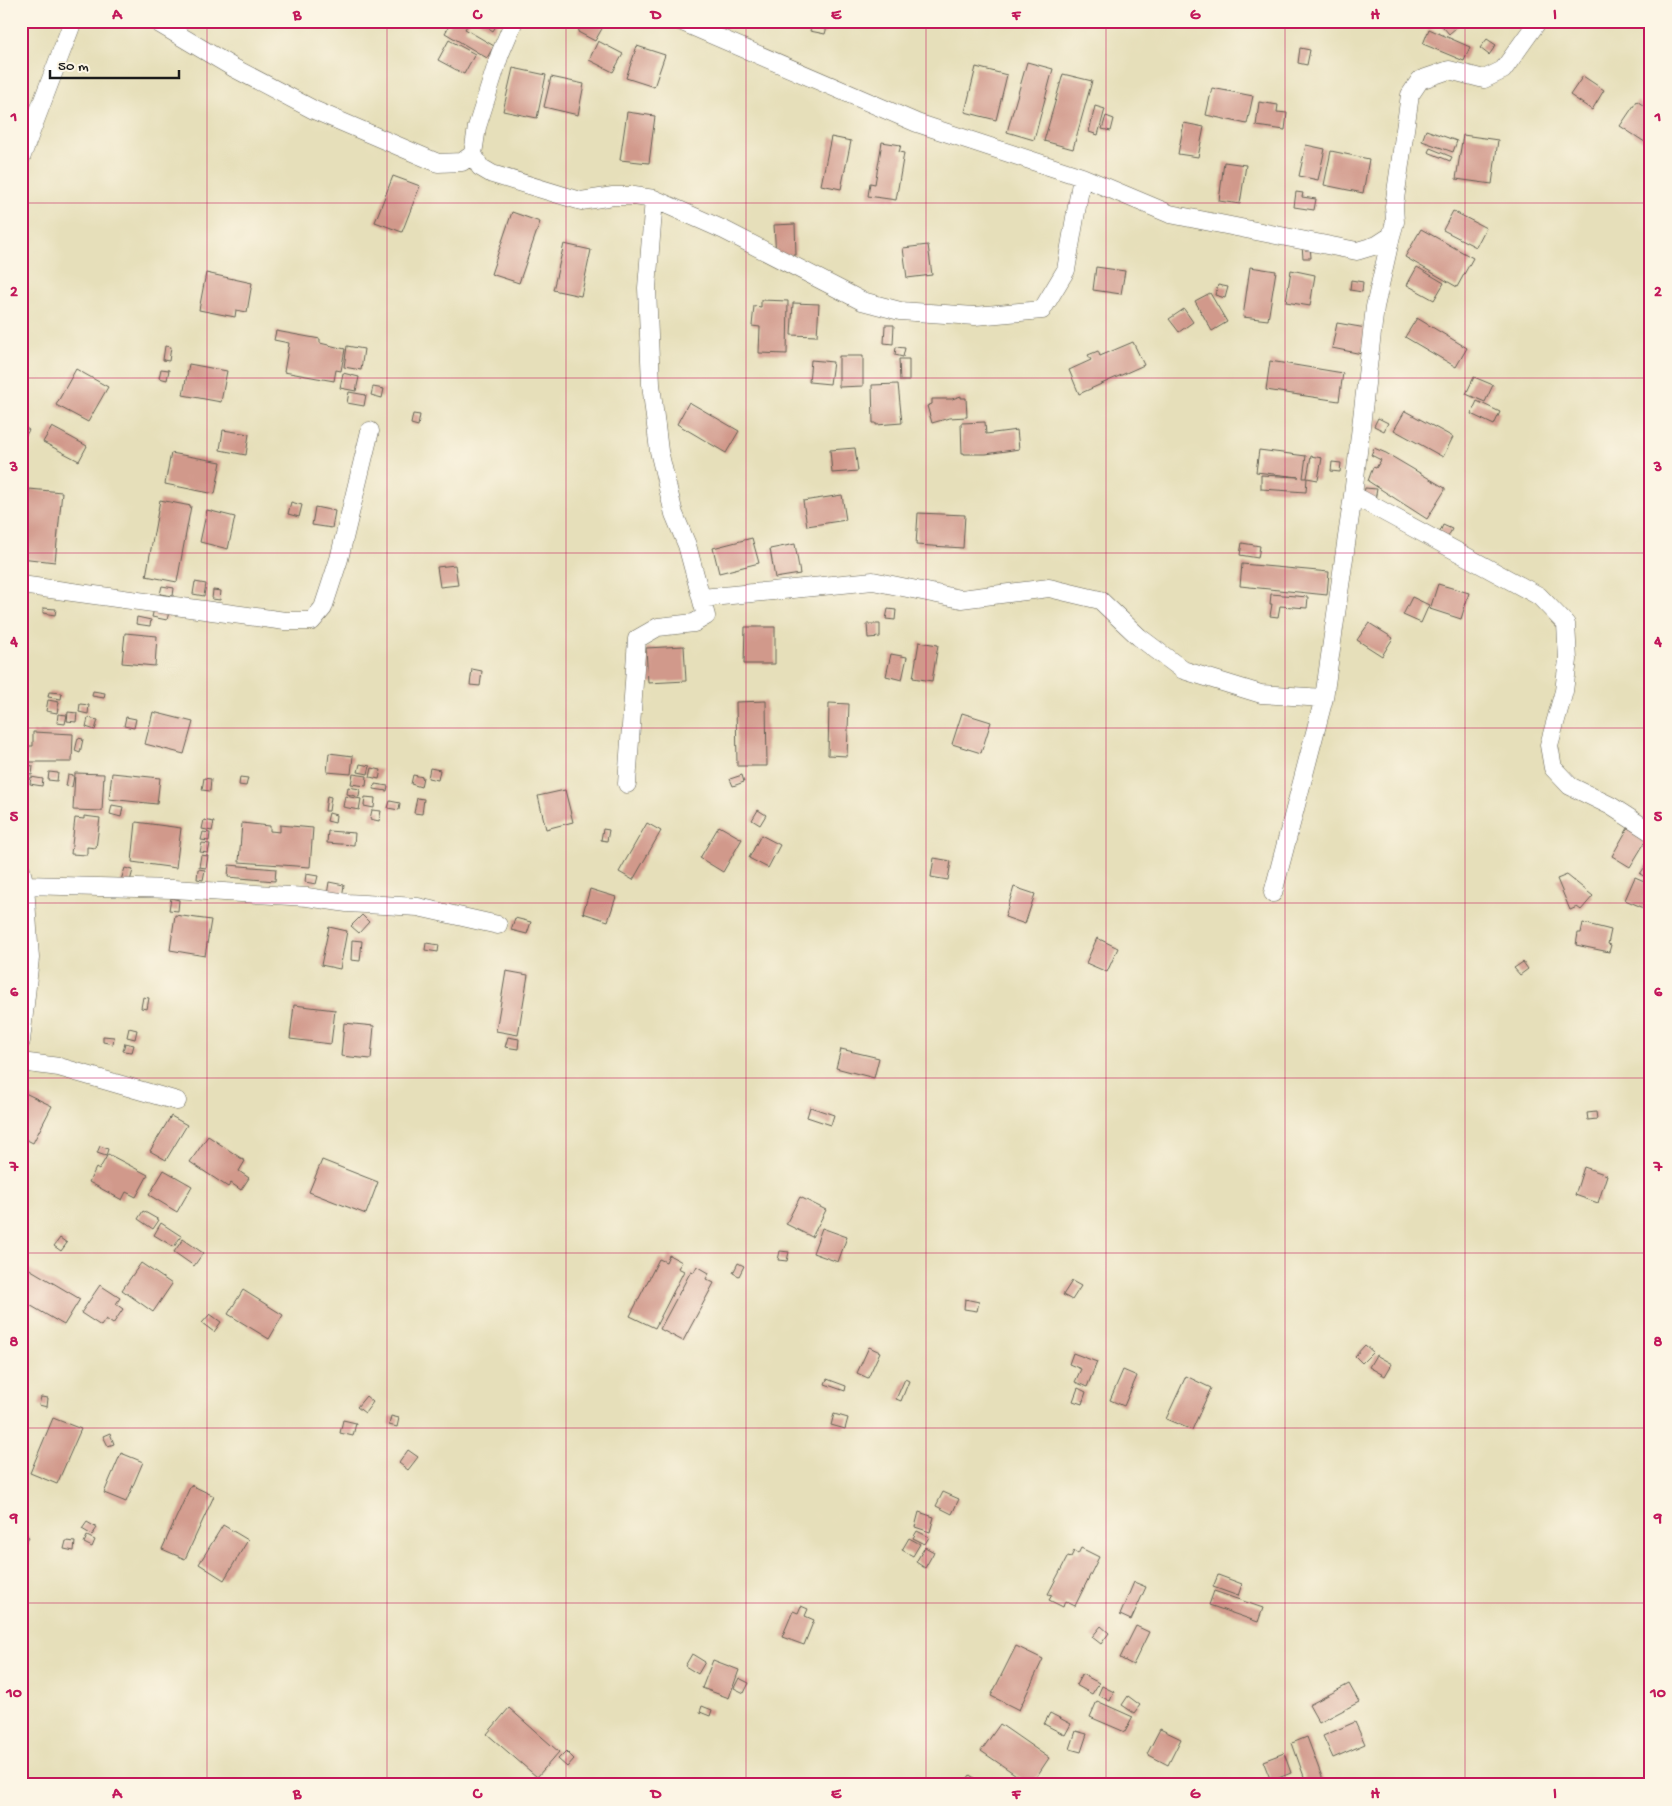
<svg xmlns="http://www.w3.org/2000/svg" width="1672" height="1806" font-family="'Gochi Hand',sans-serif">
<style>
.building{fill:#d1998b}
.lines{fill:none;stroke-linecap:round;stroke-linejoin:round}
.minor-casing{stroke:#636053;stroke-width:19}
.minor{stroke:#fff;stroke-width:18}
.grid{fill:none;stroke:#c2185b;stroke-width:1;stroke-opacity:0.55}
.neatline{fill:none;stroke:#c2185b;stroke-width:2}
.grid-label{font-size:16px;text-anchor:middle;font-weight:bold;fill:#c2185b}
</style>
<rect width="100%" height="100%" fill="#fcf5e5"/>
<filter id="ink" filterUnits="userSpaceOnUse"><feTurbulence type="fractalNoise" baseFrequency=".02" numOctaves="2"/><feDisplacementMap in="SourceGraphic" scale="10" xChannelSelector="R" yChannelSelector="G"/><feConvolveMatrix kernelMatrix="1 2 1 2 8 2 1 2 1" color-interpolation-filters="sRGB"/></filter>
<filter id="wash" filterUnits="userSpaceOnUse"><feTurbulence type="fractalNoise" baseFrequency=".0096" numOctaves="4" result="noise"/><feDisplacementMap in="SourceGraphic" scale="20" xChannelSelector="R" yChannelSelector="G"/><feGaussianBlur stdDeviation="1.12" result="paint"/><feColorMatrix in="noise" values="0 0 0 0 0 0 0 0 0 0 0 0 0 0 0 0 0 1.4 0 .05"/><feComposite in="paint" operator="in"/></filter>
<g filter="url(#wash)">
<rect width="100%" height="100%" fill="#e6dfba"/>
<g id="blocks">
<path class="building" d="M452,21H470L465,29L494,46L487,58L445,33Z
M478,21H499L493,31Z
M583,21H597L604,25L595,41L578,32Z
M806,21H835L833,28L827,27L825,34L810,31L812,23Z
M1438,21H1464L1449,34Z
M1429,29L1470,47L1464,61L1423,44Z
M1487,39L1496,45L1489,55L1480,48Z
M449,40L475,54L464,74L438,60Z
M598,41L623,54L613,72L589,60Z
M637,46L665,55L654,87L626,78Z
M1300,48L1310,50L1307,65L1298,63Z
M1027,62L1053,69L1034,140L1007,132Z
M976,67L1007,75L996,120L965,112Z
M513,68L546,75L537,118L503,111Z
M1063,74L1092,81L1073,149L1044,141Z
M1583,76L1604,90L1592,110L1570,95Z
M551,77L584,84L578,115L544,107Z
M1212,88L1253,96L1247,124L1206,115Z
M1637,101L1651,111V146L1620,126Z
M1259,102L1278,105L1277,112L1287,113L1285,130L1256,126Z
M1095,106L1105,109L1098,135L1089,132Z
M627,112L655,116L649,163L620,160Z
M1106,116L1114,119L1111,131L1102,129Z
M1184,123L1204,127L1198,157L1178,154Z
M1426,130L1457,141L1453,152L1422,141Z
M1463,135L1498,140L1492,184L1456,179Z
M831,137L851,141L841,189L821,185Z
M882,142L901,145L899,152L904,153L896,200L868,196L870,183L875,184Z
M1306,145L1325,149L1318,180L1299,176Z
M1430,148L1452,157L1450,161L1428,152Z
M1331,151L1369,159L1363,193L1324,185Z
M1224,162L1246,165L1240,204L1219,201Z
M393,176L420,186L402,232L375,222Z
M1296,192L1303,193L1302,197L1316,199L1314,210L1294,207Z
M1453,211L1486,228L1476,247L1443,230Z
M512,212L540,222L519,283L491,274Z
M795,224L796,255L776,256L774,225Z
M1421,229L1473,258L1457,287L1405,257Z
M564,244L591,250L581,296L553,290Z
M928,245L932,275L907,278L903,248Z
M1302,245H1310L1311,258H1303Z
M1096,267L1125,271L1121,294L1093,290Z
M1250,267L1276,271L1268,320L1243,317Z
M1417,267L1444,283L1434,300L1407,285Z
M1291,270L1315,275L1310,306L1286,302Z
M206,273L252,283L247,312L236,310L235,317L199,310Z
M1351,280L1363,282L1362,292L1350,290Z
M1218,285L1228,287L1225,298L1215,295Z
M1210,293L1227,322L1212,331L1195,301Z
M761,300L788,301L787,354L759,353L760,327L752,326L754,306L761,307Z
M793,303L819,304L817,336L791,335Z
M1184,309L1193,322L1179,332L1169,319Z
M1417,318L1467,348L1456,367L1405,337Z
M1337,323L1366,328L1362,354L1332,348Z
M885,325H894L893,344L884,343Z
M276,331L320,339V343L345,349L341,371L336,370L334,381L284,372L289,343L274,340Z
M1133,342L1144,365L1079,394L1069,370L1091,360L1088,355L1098,351L1100,356Z
M165,346L171,347L169,361L163,360Z
M347,346L364,349L361,370L344,367Z
M896,347L905,348L903,357L895,355Z
M839,356H863V386L839,387Z
M899,359H909V381H900Z
M811,360L833,362L830,384L809,382Z
M1270,361L1343,373L1339,401L1266,390Z
M189,364L227,371L221,402L183,395Z
M76,369L108,387L88,422L56,405Z
M161,369L169,370L167,380L159,378Z
M343,373L359,377L356,391L340,388Z
M1474,377L1493,385L1485,402L1466,394Z
M898,384L902,423L876,425V423H873L872,385Z
M373,387L384,389L382,398L371,395Z
M349,392L366,395L364,406L347,403Z
M961,396V398H966L967,417L949,418L932,423L927,406L932,404V399H952Z
M1477,401L1500,412L1494,425L1471,414Z
M689,402L739,431L726,453L677,424Z
M1405,411L1453,437L1443,457L1394,430Z
M413,414L420,415L418,426L411,424Z
M1378,418L1388,423L1384,431L1374,426Z
M985,422L986,434L1017,430L1019,449L986,454H964V453H962L961,423Z
M21,425L29,430L21,443Z
M52,427L87,446L79,461L43,442Z
M223,430L249,434L246,455L220,450Z
M855,448L858,471L832,473L830,450Z
M1374,448L1386,453L1445,488V490L1427,519L1368,481L1373,467L1376,468L1381,460L1371,455Z
M1259,450L1306,456L1303,478H1307L1306,492L1261,489V475L1299,477L1256,472Z
M171,453L221,462L215,494L165,484Z
M1311,456L1322,458L1318,480L1307,478Z
M1332,462L1341,463L1340,472L1331,471Z
M1365,488L1377,489L1375,500L1363,498Z
M29,489L62,492L55,562L21,558Z
M842,495L846,520L807,526L803,501Z
M160,500L191,506L177,582L146,576Z
M291,502L302,505L299,517L288,514Z
M315,507L335,511L332,528L312,525Z
M207,510L235,517L228,549L200,542Z
M918,513L965,515L963,548L916,545Z
M1443,525L1452,529L1448,537L1439,534Z
M752,538L759,563L719,573L713,548Z
M1242,543L1260,546L1258,558L1240,555Z
M795,544L800,574L775,578L770,549Z
M1242,564L1329,572L1327,595L1240,586Z
M455,565L458,585L440,587L437,567Z
M195,582L206,584L204,596L193,594Z
M1438,584L1469,593L1461,619L1430,609Z
M162,586L174,588L173,596L160,594Z
M213,590L221,591L220,600L212,599Z
M1271,594L1308,597L1307,608L1280,606L1278,617L1270,616L1272,604H1270Z
M1412,597L1429,605L1421,623L1403,615Z
M43,608L56,609L55,615L43,613Z
M154,609L169,612L167,620L152,617Z
M888,609L896,610L895,620L886,619Z
M137,617L151,620L150,626L136,624Z
M1369,623L1393,638L1382,656L1357,640Z
M867,624H880V637L868,638Z
M745,627H775V664H744Z
M125,633L157,636L155,666L122,663Z
M919,642L938,645L932,681L913,678Z
M684,646L686,681L648,683L646,648Z
M891,654L907,657L902,680L886,676Z
M472,669L482,671L480,686L470,685Z
M93,691L105,693L104,698L92,696Z
M49,692L62,693L61,699L48,697Z
M48,700L59,702L57,713L46,711Z
M766,701L767,766H737L736,702Z
M829,703L849,704L847,756L828,755Z
M80,704L89,705L88,714L79,712Z
M68,712L77,713L76,722L67,721Z
M153,712L193,722L184,754L145,744Z
M962,713L991,722L981,753L952,744Z
M58,714L67,715L65,724L57,723Z
M126,717L136,719L134,728L124,726Z
M88,718L98,720L95,730L86,727Z
M33,732L73,734L72,762H28L29,746H33Z
M78,738L83,739L80,753L75,751Z
M329,753L353,756L351,774L327,772Z
M21,764L33,766L32,775L21,773Z
M360,764L370,766L368,774L358,772Z
M372,768L381,770L379,779L370,777Z
M430,768L440,770L438,780L428,778Z
M49,772L58,773L57,781L48,780Z
M75,773L104,774L102,811L73,810Z
M112,773L160,778L157,804L109,799Z
M353,774L367,776L366,786L351,784Z
M68,775L74,776L72,787L66,786Z
M413,775L423,777L421,787L411,784Z
M742,775L744,782L733,786L730,779Z
M31,777L43,779L42,786L30,784Z
M240,777L248,778L246,786L239,785Z
M204,778L211,779L210,791L202,790Z
M375,784L388,786L387,791L374,789Z
M348,787L360,789L359,797L347,794Z
M565,790L573,822L546,829L538,796Z
M327,796L331,797L329,811H325Z
M345,796L361,799L359,810L343,807Z
M365,797L375,798L374,808L364,806Z
M417,798L424,799L422,814L414,813Z
M390,801L400,803L399,810L388,808Z
M112,805L123,807L121,817L110,814Z
M372,810L381,811L379,821L370,819Z
M758,810L766,815L760,825L752,820Z
M329,813L336,815L335,823L327,821Z
M84,816L100,818L96,848L87,847V855L71,854L75,818L84,819Z
M204,820L214,822L212,831L202,829Z
M136,822L181,828L176,868L132,862Z
M242,823L270,826V831L280,832V825L313,828L310,867L239,862Z
M647,823L661,831L633,880L619,872Z
M719,826L742,839L723,872L700,858Z
M1628,828L1647,839L1630,867L1612,856Z
M603,829L609,830L607,841L601,840Z
M328,831L355,833L354,845L327,843Z
M203,832L210,833L209,841L201,840Z
M761,835L780,845L768,868L749,858Z
M202,843L210,844L208,853L200,852Z
M201,855L208,856L206,868L199,867Z
M934,858L951,861L948,880L931,877Z
M1651,858V880L1640,874Z
M229,865L276,869L275,881L228,877Z
M125,868L133,870L129,885L120,883Z
M198,869L205,870L203,880L197,879Z
M306,874L318,876L316,884L305,882Z
M1567,875L1593,896L1581,910L1577,907L1570,910L1557,879Z
M1635,877L1651,884V892L1644,908L1625,900Z
M329,882L344,885L342,898L327,895Z
M1014,887L1035,894L1025,924L1005,917Z
M590,889L616,897L608,921L583,913Z
M171,898L179,900L178,911L169,910Z
M175,915L211,920L205,956L170,950Z
M362,915L369,922L359,933L351,926Z
M515,918L531,922L527,934L511,930Z
M1583,923L1611,930L1608,944L1611,945L1609,952L1576,945L1578,933H1581Z
M329,927L347,931L340,969L321,965Z
M1097,938L1118,948L1107,972L1086,963Z
M352,940L362,941L360,961L351,960Z
M426,943L439,945L438,952L425,950Z
M1523,962L1528,969L1520,975L1514,968Z
M506,971L528,975L518,1035L496,1031Z
M143,997L149,998L147,1009L141,1008Z
M294,1005L335,1010L331,1044L290,1039Z
M344,1023L374,1026L371,1059L341,1056Z
M129,1028L137,1030L135,1039L127,1037Z
M103,1036L114,1037L113,1044L103,1042Z
M508,1037L519,1039L518,1049L505,1047Z
M125,1043L134,1045L132,1052L123,1051Z
M841,1049L879,1058L874,1078L836,1068Z
M25,1093L52,1106L33,1143L21,1137V1100Z
M810,1107L834,1115L831,1125L807,1117Z
M1596,1112L1597,1119L1588,1120L1587,1113Z
M171,1116L187,1125L166,1160L150,1151Z
M208,1136L245,1161L239,1171L249,1178L241,1190L231,1183L228,1187L190,1162Z
M100,1146L108,1149L106,1156L97,1153Z
M108,1154L148,1175L136,1197L126,1192L122,1200L89,1182L96,1168L99,1170Z
M322,1160L378,1182L366,1214L309,1192Z
M1584,1167L1607,1175L1598,1203L1575,1195Z
M164,1170L192,1186L177,1212L149,1195Z
M800,1197L826,1210L812,1237L786,1224Z
M143,1211L159,1220L153,1229L138,1219Z
M161,1223L181,1236L174,1247L154,1235Z
M822,1228L847,1237L838,1262L813,1253Z
M60,1238L67,1243L61,1251L54,1246Z
M183,1239L203,1253L194,1266L174,1252Z
M780,1251L789,1252L787,1261L778,1260Z
M669,1255L682,1262L678,1268L684,1271L655,1328L630,1316L659,1259L666,1262Z
M141,1263L172,1284L153,1312L122,1290Z
M738,1263L744,1266L739,1276L733,1273Z
M21,1264L80,1299L64,1325L21,1300Z
M697,1266L709,1273L706,1279L714,1283L683,1341L660,1329L691,1271L694,1272Z
M1072,1281L1081,1286L1072,1300L1063,1295Z
M100,1285L120,1298L116,1304L123,1309L113,1324L106,1319L101,1326L81,1313Z
M243,1290L283,1315L269,1339L228,1314Z
M965,1299L979,1302L977,1311L964,1309Z
M210,1314L221,1322L214,1332L202,1323Z
M1365,1345L1373,1352L1362,1363L1355,1356Z
M869,1347L880,1352L868,1378L857,1373Z
M1073,1353L1097,1362L1087,1387L1075,1382L1081,1369L1069,1364Z
M1376,1355L1392,1364L1385,1376L1369,1367Z
M1123,1370L1137,1376L1124,1406L1110,1400Z
M1186,1376L1211,1388L1192,1430L1166,1419Z
M827,1379L846,1386L845,1391L825,1384Z
M905,1379L909,1381L901,1401L896,1399Z
M1078,1388L1086,1392L1082,1404L1073,1401Z
M366,1396L373,1402L365,1413L357,1407Z
M41,1397L48,1398L47,1407L39,1405Z
M834,1414L848,1418L845,1429L831,1425Z
M391,1416L399,1418L397,1427L389,1425Z
M53,1418L81,1429L57,1484L30,1473Z
M343,1420L356,1423L353,1436L340,1433Z
M110,1433L114,1444L108,1446L103,1436Z
M408,1450L418,1457L408,1470L399,1463Z
M121,1453L143,1462L126,1502L104,1493Z
M191,1485L214,1496L185,1559L162,1549Z
M943,1492L959,1499L952,1514L936,1506Z
M919,1512L934,1517L930,1532L915,1527Z
M87,1522L97,1528L92,1535L82,1529Z
M223,1525L248,1540L224,1580L199,1564Z
M917,1531L929,1537L925,1544L913,1538Z
M21,1532L29,1537L21,1550Z
M87,1536L95,1540L92,1547L84,1543Z
M909,1538L920,1544L913,1556L902,1550Z
M66,1541L75,1542L74,1551L64,1549Z
M925,1547L934,1552L925,1568L916,1562Z
M1081,1548L1099,1557L1075,1606L1065,1601L1063,1607L1049,1600L1052,1595L1048,1594L1068,1556L1071,1557L1074,1551L1078,1554Z
M1218,1575L1242,1584L1238,1596L1213,1587Z
M1134,1582L1146,1587L1131,1620L1120,1615Z
M1214,1591L1263,1608L1258,1622L1209,1605Z
M801,1606L808,1609L805,1616L814,1620L804,1645L782,1637L793,1611L798,1613Z
M1101,1626L1109,1633L1101,1644L1092,1637Z
M1136,1626L1149,1632L1133,1665L1120,1658Z
M1016,1646L1043,1659L1019,1710L991,1696Z
M692,1654L705,1662L698,1674L685,1666Z
M713,1660L739,1670L729,1698L702,1688Z
M1082,1674L1099,1683L1092,1694L1076,1685Z
M739,1678L749,1683L744,1693L734,1688Z
M1349,1684L1359,1702L1319,1723L1309,1705Z
M1102,1686L1114,1692L1110,1701L1098,1695Z
M1128,1696L1140,1705L1134,1713L1122,1705Z
M1097,1701L1133,1717L1125,1732L1090,1717Z
M702,1706L712,1710L710,1716L700,1712Z
M509,1708L559,1752L537,1777L487,1734Z
M1050,1713L1071,1724L1065,1735L1044,1724Z
M1355,1722L1365,1744L1333,1758L1323,1736Z
M1000,1724L1049,1758L1031,1785L981,1751Z
M1160,1729L1181,1739L1168,1765L1147,1754Z
M1076,1731L1087,1734L1081,1752L1070,1749Z
M1307,1737L1325,1785H1307L1292,1743Z
M566,1751L574,1759L567,1767L558,1759Z
M1284,1753L1291,1773L1271,1781L1263,1761Z
M970,1775L983,1785H963Z"/>
</g>
</g>
<g filter="url(#ink)">
<use href="#blocks" fill-opacity="0" stroke="#636053" stroke-width="1"/>
<g class="lines">
<defs>
<path id="minor" d="M155,21L234,68L314,110L438,163L462,162L473,154
M514,21L500,54L477,127L473,154L480,167L492,174L581,201L613,196H634L654,199L724,230L862,301L900,311L975,316L1042,310L1066,270L1082,177
M680,21L917,123L1082,177L1170,214L1357,251L1377,245L1391,236L1395,222L1394,206L1410,95L1420,80L1449,70L1484,79L1503,70L1538,21
M21,158L73,21
M1353,495L1539,596L1566,624L1568,660L1564,691L1549,745L1553,768L1570,786L1611,806L1651,832
M21,585L285,621H312L323,608L339,559L370,431
M702,598L873,581L961,599L1049,588L1100,600L1139,637L1183,670L1261,694L1324,698
M627,784L637,639L658,627L694,623L706,616L687,545L674,514L659,451L651,384L647,288L654,199
M21,870L25,885L173,889L307,897L347,903L418,907L498,925
M1273,893L1324,698L1353,495L1375,307L1391,236
M21,1041L30,958L25,885
M21,1062L59,1067L177,1101"/>
</defs>
<use href="#minor" class="minor-casing"/>
<use href="#minor" class="minor"/>
</g>
</g>
<path class="grid" d="M207,21V1785M387,21V1785M566,21V1785M746,21V1785M926,21V1785M1106,21V1785M1285,21V1785M1465,21V1785M21,203H1651M21,378H1651M21,553H1651M21,728H1651M21,903H1651M21,1078H1651M21,1253H1651M21,1428H1651M21,1603H1651"/>
<rect width="1672" height="1806" fill="none" stroke="#fcf5e5" stroke-width="55"/>
<path d="M50 70v8h129v-8" fill="none" stroke="#1c1c1c" stroke-width="2.5"/>
<text x="58" y="70" font-size="15" fill="#1c1c1c" stroke="#fcf5e5" stroke-width="4" paint-order="stroke">50 m</text>
<rect x="28" y="28" width="1616" height="1750" class="neatline"/>
<g class="grid-label">
<text x="117" y="19">A</text>
<text x="297" y="19">B</text>
<text x="477" y="19">C</text>
<text x="656" y="19">D</text>
<text x="836" y="19">E</text>
<text x="1016" y="19">F</text>
<text x="1195" y="19">G</text>
<text x="1375" y="19">H</text>
<text x="1555" y="19">I</text>
<text x="14" y="121">1</text>
<text x="1658" y="121">1</text>
<text x="14" y="296">2</text>
<text x="1658" y="296">2</text>
<text x="14" y="471">3</text>
<text x="1658" y="471">3</text>
<text x="14" y="646">4</text>
<text x="1658" y="646">4</text>
<text x="14" y="821">5</text>
<text x="1658" y="821">5</text>
<text x="14" y="996">6</text>
<text x="1658" y="996">6</text>
<text x="14" y="1171">7</text>
<text x="1658" y="1171">7</text>
<text x="14" y="1346">8</text>
<text x="1658" y="1346">8</text>
<text x="14" y="1522">9</text>
<text x="1658" y="1522">9</text>
<text x="14" y="1697">10</text>
<text x="1658" y="1697">10</text>
<text x="117" y="1798">A</text>
<text x="297" y="1798">B</text>
<text x="477" y="1798">C</text>
<text x="656" y="1798">D</text>
<text x="836" y="1798">E</text>
<text x="1016" y="1798">F</text>
<text x="1195" y="1798">G</text>
<text x="1375" y="1798">H</text>
<text x="1555" y="1798">I</text>
</g>
</svg>
